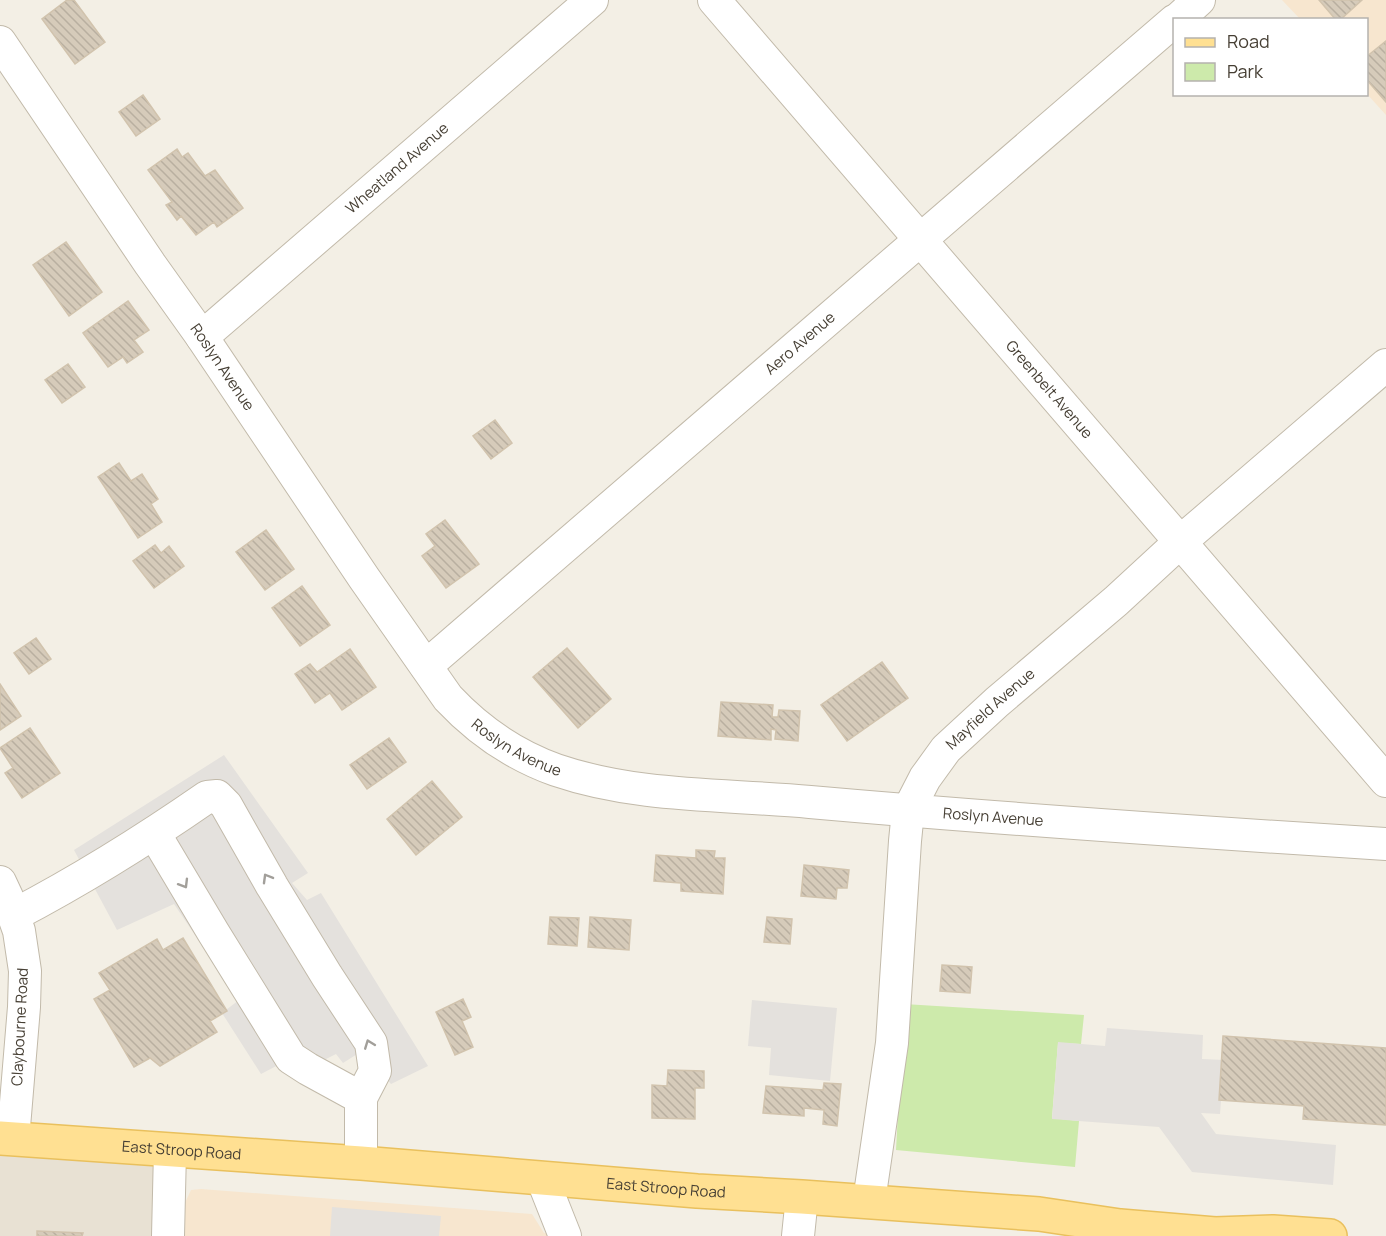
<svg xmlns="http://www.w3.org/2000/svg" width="1386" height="1236" font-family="Manrope,sans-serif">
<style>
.residential{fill:#e8e1d3}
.commercial{fill:#f7e6cf}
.green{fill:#cdeaab}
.parking{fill:#e4e1dd}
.building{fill:url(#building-back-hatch);stroke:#d1c3ad;stroke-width:1.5}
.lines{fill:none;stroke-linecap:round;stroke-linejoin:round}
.minor-casing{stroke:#c2baaa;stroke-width:34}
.major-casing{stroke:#e9c05d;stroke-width:36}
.minor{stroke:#fff;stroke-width:32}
.major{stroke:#ffe092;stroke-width:33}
.oneway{stroke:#a29f9a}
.labels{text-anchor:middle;stroke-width:4.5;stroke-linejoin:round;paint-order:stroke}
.street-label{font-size:15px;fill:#463f34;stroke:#fff}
</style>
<defs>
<pattern id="building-back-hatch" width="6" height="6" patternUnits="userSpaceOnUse" patternTransform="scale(1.5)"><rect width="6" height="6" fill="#d6cbba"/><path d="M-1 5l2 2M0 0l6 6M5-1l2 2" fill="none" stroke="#b9afa0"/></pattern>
</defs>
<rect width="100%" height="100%" fill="#f3efe5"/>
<path class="residential" d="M0,1138L170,1151L168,1236H0Z"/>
<path class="commercial" d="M1282,0H1386V115L1367,94L1366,20L1300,19Z
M201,1189L532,1214L544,1233L578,1236H181L182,1209L191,1190Z"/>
<path class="green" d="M904,1004L1084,1015L1081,1044L1058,1043L1052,1118L1079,1121L1075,1167L896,1150Z"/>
<path class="parking" d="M224,755L308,873L292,883L307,900L321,893L428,1066L391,1084L362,1051L343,1063L336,1054L316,1064L282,1063L261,1074L222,1013L239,1000L174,904L117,930L74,850Z
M752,1000L837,1008L830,1081L769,1075L771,1048L748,1046Z
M1107,1028L1203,1035L1202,1059L1224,1060L1220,1114L1201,1113L1216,1134L1336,1145L1333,1185L1192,1172L1159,1127L1052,1119L1058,1042L1105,1046Z
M332,1207L441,1216L439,1236H330Z"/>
<path class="building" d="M67,0H74L105,42L75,64L42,19Z
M1319,0H1362L1340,20H1336Z
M1386,41V102L1366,79V57Z
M143,95L160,119L136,136L119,112Z
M177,149L182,157L188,153L205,176L215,170L243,208L217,227L214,222L196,235L181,216L177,220L166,205L172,202L148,170Z
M66,242L102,292L69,316L33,265Z
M128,301L149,330L134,340L143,352L127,363L123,357L108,367L83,333Z
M68,364L85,387L62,403L45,380Z
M495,420L512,443L491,459L473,436Z
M119,463L131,481L142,474L158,499L151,504L162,522L138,538L98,477Z
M445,520L479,564L446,588L422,556L435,546L426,534Z
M266,530L294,569L265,590L236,552Z
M155,545L161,553L169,546L184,566L154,588L133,561Z
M302,586L330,625L300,646L272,608Z
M36,638L51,659L29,674L14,653Z
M567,648L611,699L578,728L533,677Z
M350,649L376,687L342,710L330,693L315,703L295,674L310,664L317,672Z
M882,662L908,698L847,741L821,705Z
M0,684L21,716L0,730Z
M721,702L773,705L772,717H778L779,710L800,711L798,741L775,739L776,730L771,729V740L718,736Z
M30,728L60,773L22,798L5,773L13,768L0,748Z
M389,738L406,762L367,789L350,765Z
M432,781L462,817L416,855L387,819Z
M696,850L715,851L714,858H725L723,894L681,891V883L654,881L656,855L696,858Z
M804,865L849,870L847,888H837L836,899L801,896Z
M550,917L579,918L577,946L548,944Z
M590,917L631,920L629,950L588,947Z
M767,917L792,919L790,944L764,942Z
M183,938L227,1011L210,1021L217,1032L160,1066L150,1058L134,1067L94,999L110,990L99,973L157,939L163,950Z
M942,965L972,967L970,993L940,991Z
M463,999L471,1017L462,1021L473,1047L455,1055L436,1012Z
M1223,1036L1386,1048V1125L1303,1119L1304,1106L1219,1100Z
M668,1070L704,1071V1088H695V1119L652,1118V1085L667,1086Z
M824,1083L841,1084L837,1126L823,1124L824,1110L804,1108V1116L763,1113L766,1086L823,1090Z
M37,1231L83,1233L82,1236H37Z"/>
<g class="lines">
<defs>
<g id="minor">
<path id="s1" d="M714,0L1386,781"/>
<path d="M1177,20L1199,0"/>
<path id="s2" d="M0,42L150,264L202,337L364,578L448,698C478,730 514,755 556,770C638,798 725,794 810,802C1002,819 1194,832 1386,844"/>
<path id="s3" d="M202,337L592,0"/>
<path id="s4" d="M426,666L1174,21"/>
<path d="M154,833L213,932L291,1058L308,1069L361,1098"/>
<path d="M0,882L7,897L19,931L25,971L24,1007L13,1139"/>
<path d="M14,915C81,880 145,840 207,797L217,796L226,805L272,886L327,976L371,1043L375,1071L361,1098V1163"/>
<path d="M542,1178L565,1236"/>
<path id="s5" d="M869,1201L892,1043L905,841L908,811L925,778L946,749L997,702L1116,601L1180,542L1386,365"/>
<path d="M168,1236L170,1151"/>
<path d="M798,1236L802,1197"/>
</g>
<g id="major">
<path id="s6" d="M0,1138L361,1163L697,1191L802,1197L1039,1214L1120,1226L1215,1234L1273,1232L1330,1236"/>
</g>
</defs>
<use href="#minor" class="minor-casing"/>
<use href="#major" class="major-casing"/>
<use href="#minor" class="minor"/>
<use href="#major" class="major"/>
</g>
<defs><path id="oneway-chevron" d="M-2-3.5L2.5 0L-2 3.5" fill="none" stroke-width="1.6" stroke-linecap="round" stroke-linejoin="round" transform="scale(1.5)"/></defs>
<g class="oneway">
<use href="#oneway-chevron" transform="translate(267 878) rotate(-120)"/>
<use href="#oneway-chevron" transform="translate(184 884) rotate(59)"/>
<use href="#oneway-chevron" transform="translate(369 1044) rotate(-111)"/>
</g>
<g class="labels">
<g class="street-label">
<text dy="5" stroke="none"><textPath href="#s3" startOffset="258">Wheatland Avenue</textPath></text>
<text dy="5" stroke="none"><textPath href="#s4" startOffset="494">Aero Avenue</textPath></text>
<text dy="5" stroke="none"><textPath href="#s2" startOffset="394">Roslyn Avenue</textPath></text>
<text dy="5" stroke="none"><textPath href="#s1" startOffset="514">Greenbelt Avenue</textPath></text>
<text dy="5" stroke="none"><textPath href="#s5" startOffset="525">Mayfield Avenue</textPath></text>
<text dy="5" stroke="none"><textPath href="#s2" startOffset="880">Roslyn Avenue</textPath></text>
<text dy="5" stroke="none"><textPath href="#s2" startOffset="1366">Roslyn Avenue</textPath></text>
<text transform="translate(20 1027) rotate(-87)" y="5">Claybourne Road</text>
<text dy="5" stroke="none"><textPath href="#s6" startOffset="182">East Stroop Road</textPath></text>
<text dy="5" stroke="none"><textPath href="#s6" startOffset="668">East Stroop Road</textPath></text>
</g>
</g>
<rect x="1173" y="18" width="195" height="78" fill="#ffffff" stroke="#b5b2ae" stroke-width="1.5"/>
<rect x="1185" y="38" width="30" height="9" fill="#ffe092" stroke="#b5b2ae" stroke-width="1.5"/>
<text x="1227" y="48" font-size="18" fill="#463f34">Road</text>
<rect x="1185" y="63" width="30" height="18" fill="#cdeaab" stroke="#b5b2ae" stroke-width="1.5"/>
<text x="1227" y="78" font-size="18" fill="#463f34">Park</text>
</svg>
